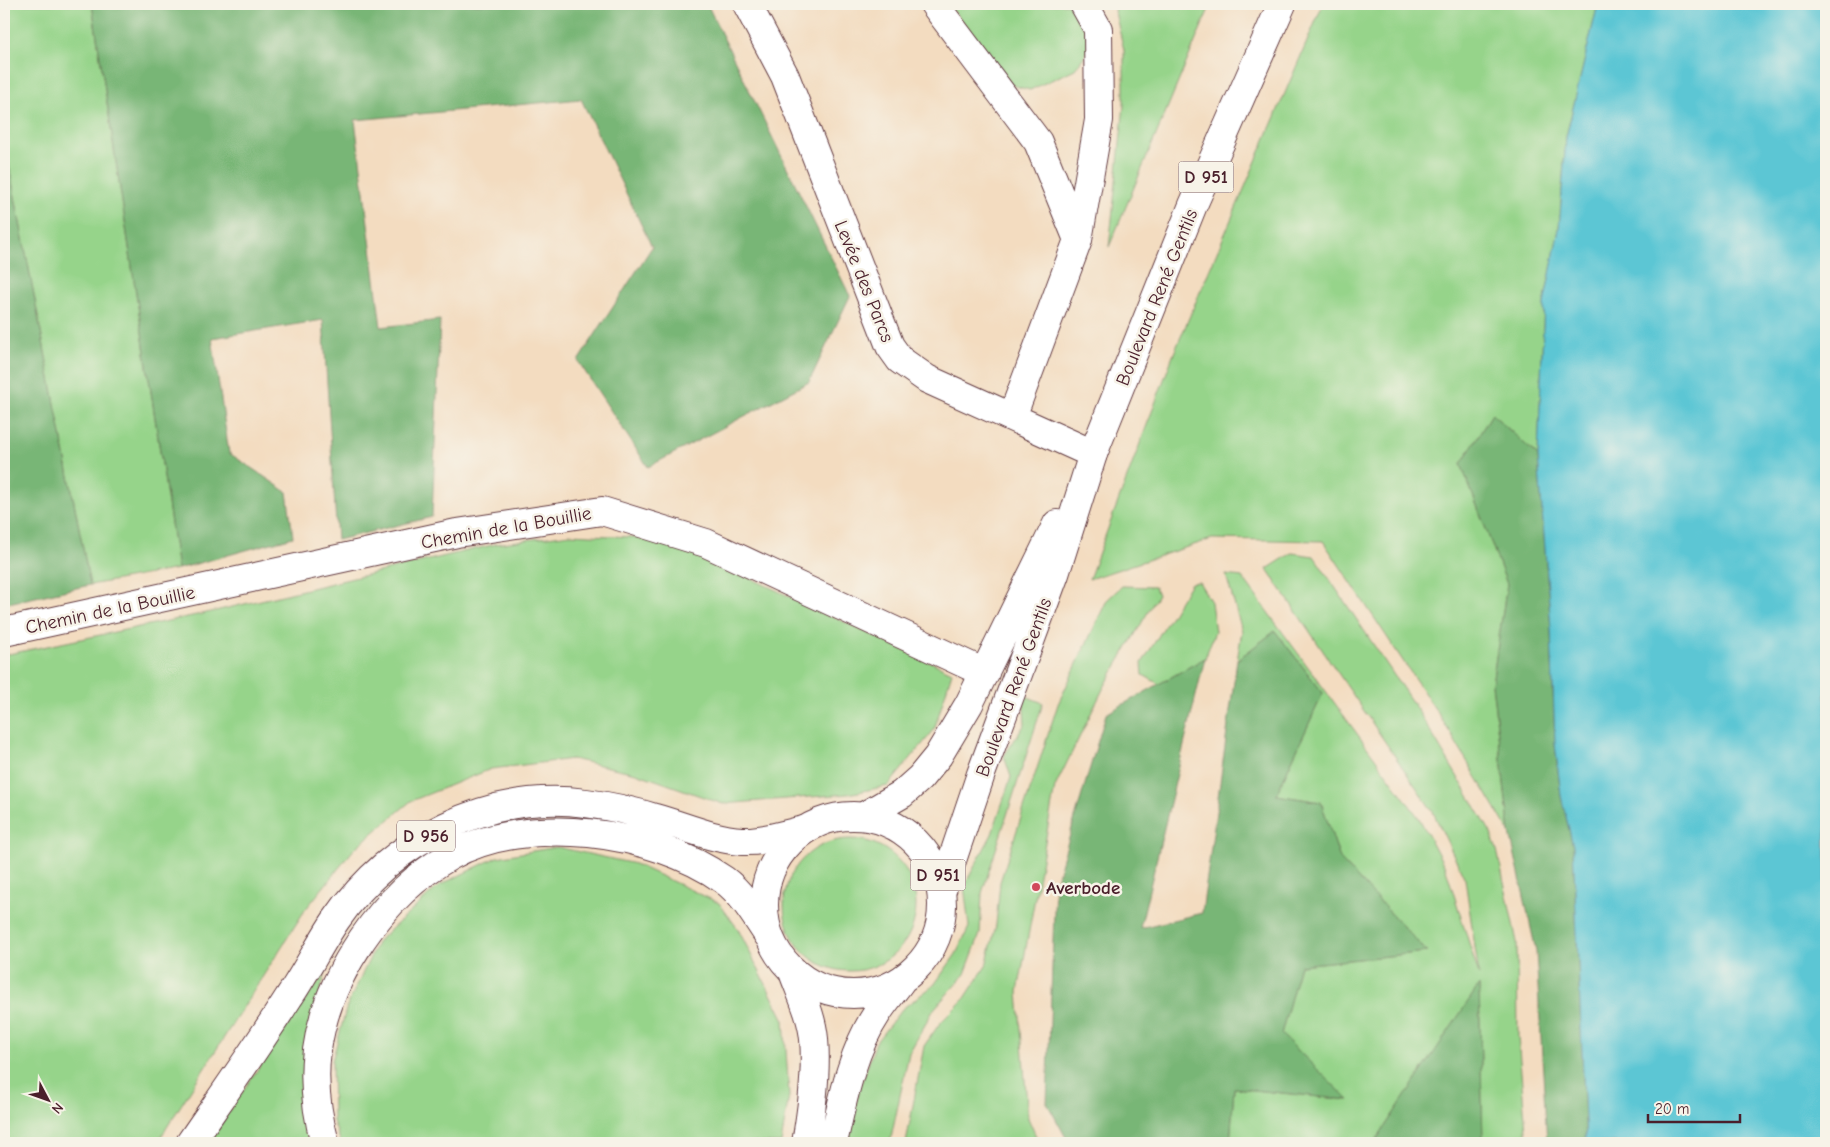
<svg xmlns="http://www.w3.org/2000/svg" width="1830" height="1147" font-family="'Comic Neue',sans-serif">
<style>
.green{fill:#96d48a;stroke:#707a5a}
.forest{fill:#78b676;stroke:#616a50}
.water{fill:#5bc6d4;stroke:#527280}
.lines{fill:none;stroke-linecap:round;stroke-linejoin:round}
.minor-casing{stroke:#633b41;stroke-width:30}
.major-casing{stroke:#633b41;stroke-width:30}
.highway-casing{stroke:#633b41;stroke-width:30}
.minor{stroke:#fff;stroke-width:28}
.major{stroke:#fff;stroke-width:28}
.highway{stroke:#fff;stroke-width:28}
.poi-dot{fill:#d1495b;stroke:#f7f3e8;stroke-width:2}
.labels{text-anchor:middle;stroke-width:5;stroke-linejoin:round;paint-order:stroke}
.shield{fill:#f7f3e8;stroke:#7e5f64;stroke-width:1}
.shield-label{font-size:18px;font-weight:bold;fill:#4a1f2b}
.street-label{font-size:19px;fill:#4a1f2b;stroke:#f7f3e8}
.poi-label{font-size:19px;font-weight:bold;fill:#4a1f2b;stroke:#f7f3e8;text-anchor:start}
</style>
<rect width="100%" height="100%" fill="#f7f3e8"/>
<filter id="ink" filterUnits="userSpaceOnUse"><feTurbulence type="fractalNoise" baseFrequency=".02" numOctaves="2"/><feDisplacementMap in="SourceGraphic" scale="10" xChannelSelector="R" yChannelSelector="G"/><feConvolveMatrix kernelMatrix="1 2 1 2 8 2 1 2 1" color-interpolation-filters="sRGB"/></filter>
<filter id="wash" filterUnits="userSpaceOnUse"><feTurbulence type="fractalNoise" baseFrequency=".0096" numOctaves="4" result="noise"/><feDisplacementMap in="SourceGraphic" scale="20" xChannelSelector="R" yChannelSelector="G"/><feGaussianBlur stdDeviation="1.12" result="paint"/><feColorMatrix in="noise" values="0 0 0 0 0 0 0 0 0 0 0 0 0 0 0 0 0 1.4 0 .05"/><feComposite in="paint" operator="in"/></filter>
<g filter="url(#wash)">
<rect width="100%" height="100%" fill="#f3dcc0"/>
<path class="green" d="M4,4H92L178,569L90,585L4,140Z
M948,4H1075L1087,30L1088,51L1075,69L1030,90L1011,85Z
M1113,4H1211L1109,247L1124,105V50Z
M1323,4H1598L1566,137L1559,229L1544,304L1538,456L1492,414L1461,464L1507,584L1492,684L1510,833L1443,721L1323,541L1212,539L1089,579L1174,353Z
M570,534L651,538L720,564L952,672L934,730L888,786L848,794L723,804L636,773L572,759L491,769L411,801L355,848L305,910L157,1143H4V655L211,612L496,544Z
M1292,553L1314,556L1420,714L1490,831L1497,850L1517,942L1518,1037L1527,1143H1483L1479,986L1374,1143H1230L1234,1088L1348,1100L1281,1034L1300,965L1427,952L1340,859L1321,802L1276,795L1323,693L1275,631L1237,660L1242,631L1226,575L1242,577L1419,818L1446,869L1479,975L1465,879L1433,812L1267,569Z
M1199,582L1211,602L1215,632L1205,658L1159,684L1143,675L1142,663L1191,583Z
M1122,586L1155,587L1158,595L1103,689L1055,787L1018,992L1028,1118L1039,1143H906L924,1046L940,1023L965,998L986,966L996,925L1000,882L1058,704L1107,600Z
M1023,695L1043,703L982,893L980,934L965,974L934,1009L909,1053L890,1143H853L850,1136L858,1093L876,1042L902,1009L934,985L956,954L969,927L964,886L992,834L1011,777L1004,756L1025,724Z
M784 905a66 66 0 1 1 132 0a66 66 0 1 1-132 0Z
M557,847L635,864L719,903L738,929L784,1020L789,1096L781,1143H341L333,1121L332,1061L347,1006L378,941L440,885L497,857Z
M326,970L306,1047L314,1143H207Z"/>
<path class="forest" d="M92,4H707L850,296L809,382L648,467L578,361L652,247L581,99L355,120L381,327L440,320L432,517L337,540L323,320L212,338L229,453L287,492L293,537L178,569Z
M4,140L90,585L4,604Z
M1492,414L1538,456L1551,629L1555,744L1561,796L1573,846L1586,1143H1547L1536,951L1510,833L1492,684L1507,584L1461,464Z
M1275,631L1323,693L1276,795L1321,802L1340,859L1427,952L1300,965L1281,1034L1349,1100L1234,1088L1230,1143H1069L1047,1103L1055,885L1106,714L1205,658L1140,928L1202,913L1237,660Z
M1479,985L1483,1143H1374Z"/>
<path class="water" d="M1598,4H1826V1143H1586L1573,846L1561,796L1555,744L1551,629L1538,456L1544,304L1559,229L1566,137Z"/>
</g>
<g filter="url(#ink)">
<g class="lines">
<defs>
<path id="minor" d="M747,4L785,76L890,346L900,360L927,379L1093,454
M934,4L1038,142L1078,240
M1012,417L1078,240L1099,120L1098,29L1084,4
M4,632L457,533L602,511L706,543L985,673"/>
<path id="major" d="M764 905a89 89 0 1 1 178 0a89 89 0 1 1-178 0Z
M864,816L902,794L920,778L938,756L969,704L1057,524
M942,890L981,774L1055,574L1093,454L1193,205L1282,4
M793,972C801,994 812,1016 814,1039C817,1073 812,1109 806,1143
M833,1143C843,1098 852,1051 878,1012C885,1001 894,991 901,981"/>
<path id="highway" d="M190,1143C223,1095 257,1047 289,997C306,972 319,945 336,920C391,840 489,790 586,803C609,806 633,811 655,818C684,826 712,839 742,841C763,842 785,834 804,830
M325,1143C317,1114 313,1080 317,1050C327,975 384,893 450,856C526,813 654,830 724,880C743,894 755,916 768,935"/>
</defs>
<use href="#minor" class="minor-casing"/>
<use href="#major" class="major-casing"/>
<use href="#highway" class="highway-casing"/>
<use href="#minor" class="minor"/>
<use href="#major" class="major"/>
<use href="#highway" class="highway"/>
</g>
</g>
<circle class="poi-dot" cx="1036" cy="887" r="5"/>
<g class="labels">
<g class="shield">
<rect x="1178.5" y="161.5" width="55" height="31" rx="4"/>
<rect x="397" y="820.5" width="58" height="31" rx="4"/>
<rect x="910.5" y="859.5" width="55" height="31" rx="4"/>
</g>
<g class="shield-label">
<text x="1206" y="183">D 951</text>
<text x="426" y="842">D 956</text>
<text x="938" y="881">D 951</text>
</g>
<g class="street-label">
<text transform="translate(865 281) rotate(68)" y="7">Levée des Parcs</text>
<text transform="translate(1156 297) rotate(-68)" y="7">Boulevard René Gentils</text>
<text transform="translate(506 527) rotate(-10)" y="7">Chemin de la Bouillie</text>
<text transform="translate(110 609) rotate(-12)" y="7">Chemin de la Bouillie</text>
<text transform="translate(1013 687) rotate(-70)" y="7">Boulevard René Gentils</text>
</g>
<g class="poi-label">
<text x="1046" y="894">Averbode</text>
</g>
</g>
<rect width="1830" height="1147" fill="none" stroke="#f7f3e8" stroke-width="20"/>
<g transform="translate(48 1100) rotate(131)" stroke="#f7f3e8" stroke-width="4" paint-order="stroke">
<path d="M0-4L9 19L0 12L-9 19Z" fill="#4a1f2b"/>
<text y="-8" font-size="14" font-weight="bold" text-anchor="middle" fill="#4a1f2b">N</text>
</g>
<path d="M1648 1114v8h92v-8" fill="none" stroke="#4a1f2b" stroke-width="2.5"/>
<text x="1655" y="1114" font-size="15" fill="#4a1f2b" stroke="#f7f3e8" stroke-width="4" paint-order="stroke">20 m</text>
</svg>
